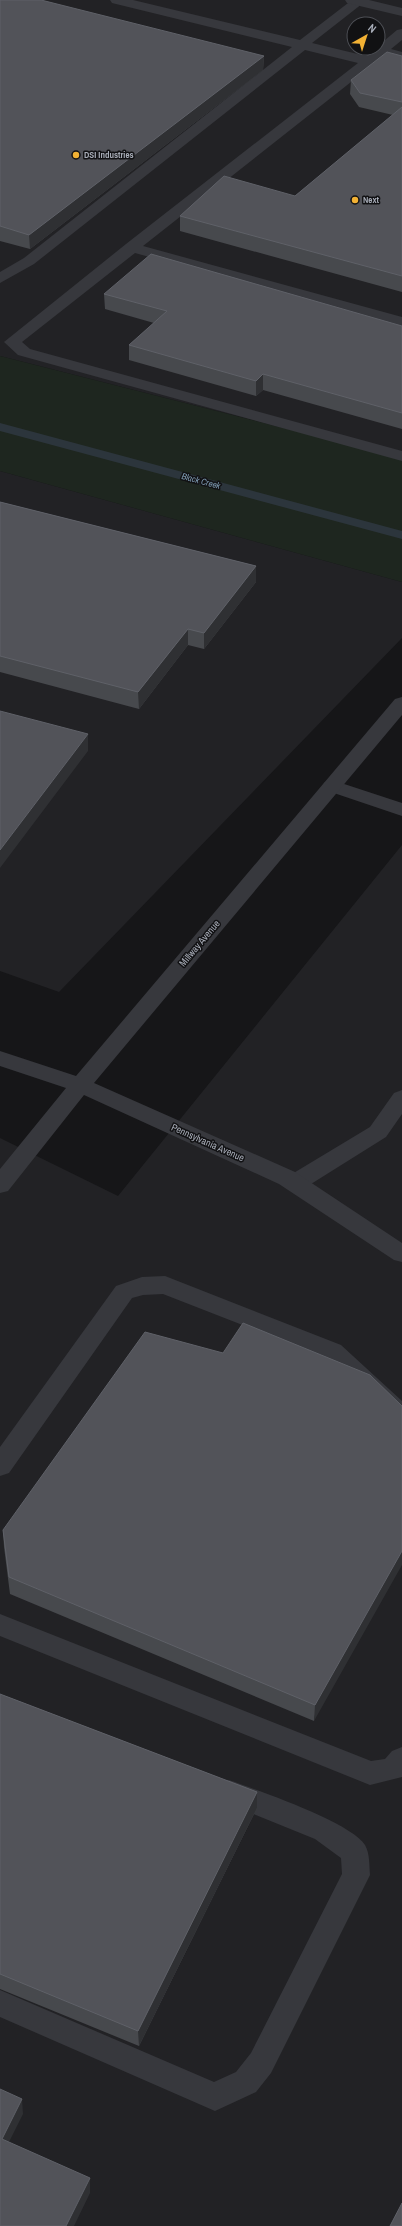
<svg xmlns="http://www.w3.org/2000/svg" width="402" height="2226" font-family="'Archivo Narrow',sans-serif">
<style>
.built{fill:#222225;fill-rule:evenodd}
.green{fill:#1e261f}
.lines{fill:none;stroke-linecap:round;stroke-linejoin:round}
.stream{fill:#2c353c;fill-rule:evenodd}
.service{fill:#37383d;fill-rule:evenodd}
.minor{fill:#37383d;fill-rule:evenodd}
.wall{fill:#47494d}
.shaded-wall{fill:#2f3033}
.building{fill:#525359;stroke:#5f6168}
.poi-dot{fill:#f2b134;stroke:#111113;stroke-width:1.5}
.labels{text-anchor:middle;stroke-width:3;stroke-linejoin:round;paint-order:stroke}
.far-poi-label{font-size:9px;font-weight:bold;fill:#a8adb8;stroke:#111113;text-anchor:start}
.far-water-label{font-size:9px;font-style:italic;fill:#7f9bb3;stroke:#111113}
.street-label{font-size:10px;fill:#a8adb8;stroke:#111113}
</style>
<rect width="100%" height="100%" fill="#161618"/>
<path class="built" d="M0,0H402V458L0,356ZM354,24H378V48H354Z
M0,471L402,582V638L59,992L0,971Z
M402,845V2226H0V1138L118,1196Z"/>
<path class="green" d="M0,356L402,458V582L0,471Z"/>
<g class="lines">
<path class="stream" d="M0,423L402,531V539L0,431Z"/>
<path class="service" d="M110,0H133L300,40L352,0H367L312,43L366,56L397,30L402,29V40L391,49L402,52V60L384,56L143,246L402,317V327L135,253L22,342L30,349L402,451V461L18,355L4,342L126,244L358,63L305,50L34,264L0,283V272L24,258L292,47L112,3Z
M332,780L402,803V816L325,790L322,786L325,782Z
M402,1090V1114L386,1137L303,1189L295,1191L287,1189L284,1183L287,1177L370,1127L394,1093Z
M165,1276L341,1345L402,1401V1425L393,1423L325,1357L163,1294L143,1295L132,1298L9,1473L0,1476V1447L116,1286L142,1277Z
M0,1614L371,1761L385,1759L392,1751L402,1747V1777L370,1785L0,1636Z
M229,1780C257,1790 351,1822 365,1845C370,1854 369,1865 370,1875L271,2073L256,2092L215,2111L0,2017V1990L214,2082L236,2072L251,2053L342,1874L341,1858L315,1839L219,1800L215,1792L219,1784Z"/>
<path class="minor" d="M345,0H369L402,8V16L347,3Z
M402,697V715L94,1083L295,1172L402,1243V1262L394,1260L279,1184L84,1095L8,1191L0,1193V1169L66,1088L0,1066V1051L76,1076L395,699Z"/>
</g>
<path class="wall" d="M0,0L264,56L263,70L30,249L0,241Z
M402,56V292L180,231V216L295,196L393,115L359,107L350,94L351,80Z
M104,294L402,326V429L263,390L256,396L129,360V345L154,323L105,309Z
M0,502L256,566V582L204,649L188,645L139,709L0,672Z
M223,1353L370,1375L314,1721L10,1594L4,1547L3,1530Z
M0,1694L257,1792V1808L139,2046L0,1989Z"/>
<path class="shaded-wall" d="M264,56L263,70L30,249L29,235Z
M263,374V390L256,396V381Z
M256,566V582L204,649V633Z
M188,629V645L139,709L138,692Z
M88,734V751L0,868V850Z
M402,1551V1565L314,1721L315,1705Z
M257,1792V1808L139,2046L138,2031Z
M22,2099L23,2114L3,2154L2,2139Z
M90,2178V2193L74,2226H66Z"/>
<path class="building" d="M0,0H41L264,56L29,235L0,226Z
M387,52L402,56V102L360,93L351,80Z
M402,107V276L180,216L224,176L295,196Z
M151,254L402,326V413L263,374L256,381L129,345L167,311L104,294Z
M0,502L256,566L204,633L188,629L138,692L0,656Z
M0,711L88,734L0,850Z
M243,1323L370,1375L402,1406V1551L315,1705L9,1577L3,1530L145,1332L223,1353Z
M0,1694L257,1792L138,2031L0,1974Z
M0,2089L22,2099L2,2139L90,2178L66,2226H0Z
M402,2203V2226H390Z"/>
<g class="poi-dot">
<circle cx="76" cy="155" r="4"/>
<circle cx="355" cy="200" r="4"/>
</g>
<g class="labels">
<g class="far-poi-label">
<text x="84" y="158">DSI Industries</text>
<text x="363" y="203">Next</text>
</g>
<g class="far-water-label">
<text transform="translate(201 481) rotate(15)" y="3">Black Creek</text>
</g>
<g class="street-label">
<text transform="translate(199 943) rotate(-50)" y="4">Millway Avenue</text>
<text transform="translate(208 1142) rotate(24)" y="4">Pennsylvania Avenue</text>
</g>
</g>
<g transform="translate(366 36) rotate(39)"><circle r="19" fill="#111113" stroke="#4d4f55"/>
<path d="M0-3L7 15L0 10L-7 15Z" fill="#f2b134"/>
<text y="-6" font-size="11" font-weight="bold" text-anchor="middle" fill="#a8adb8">N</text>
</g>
</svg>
